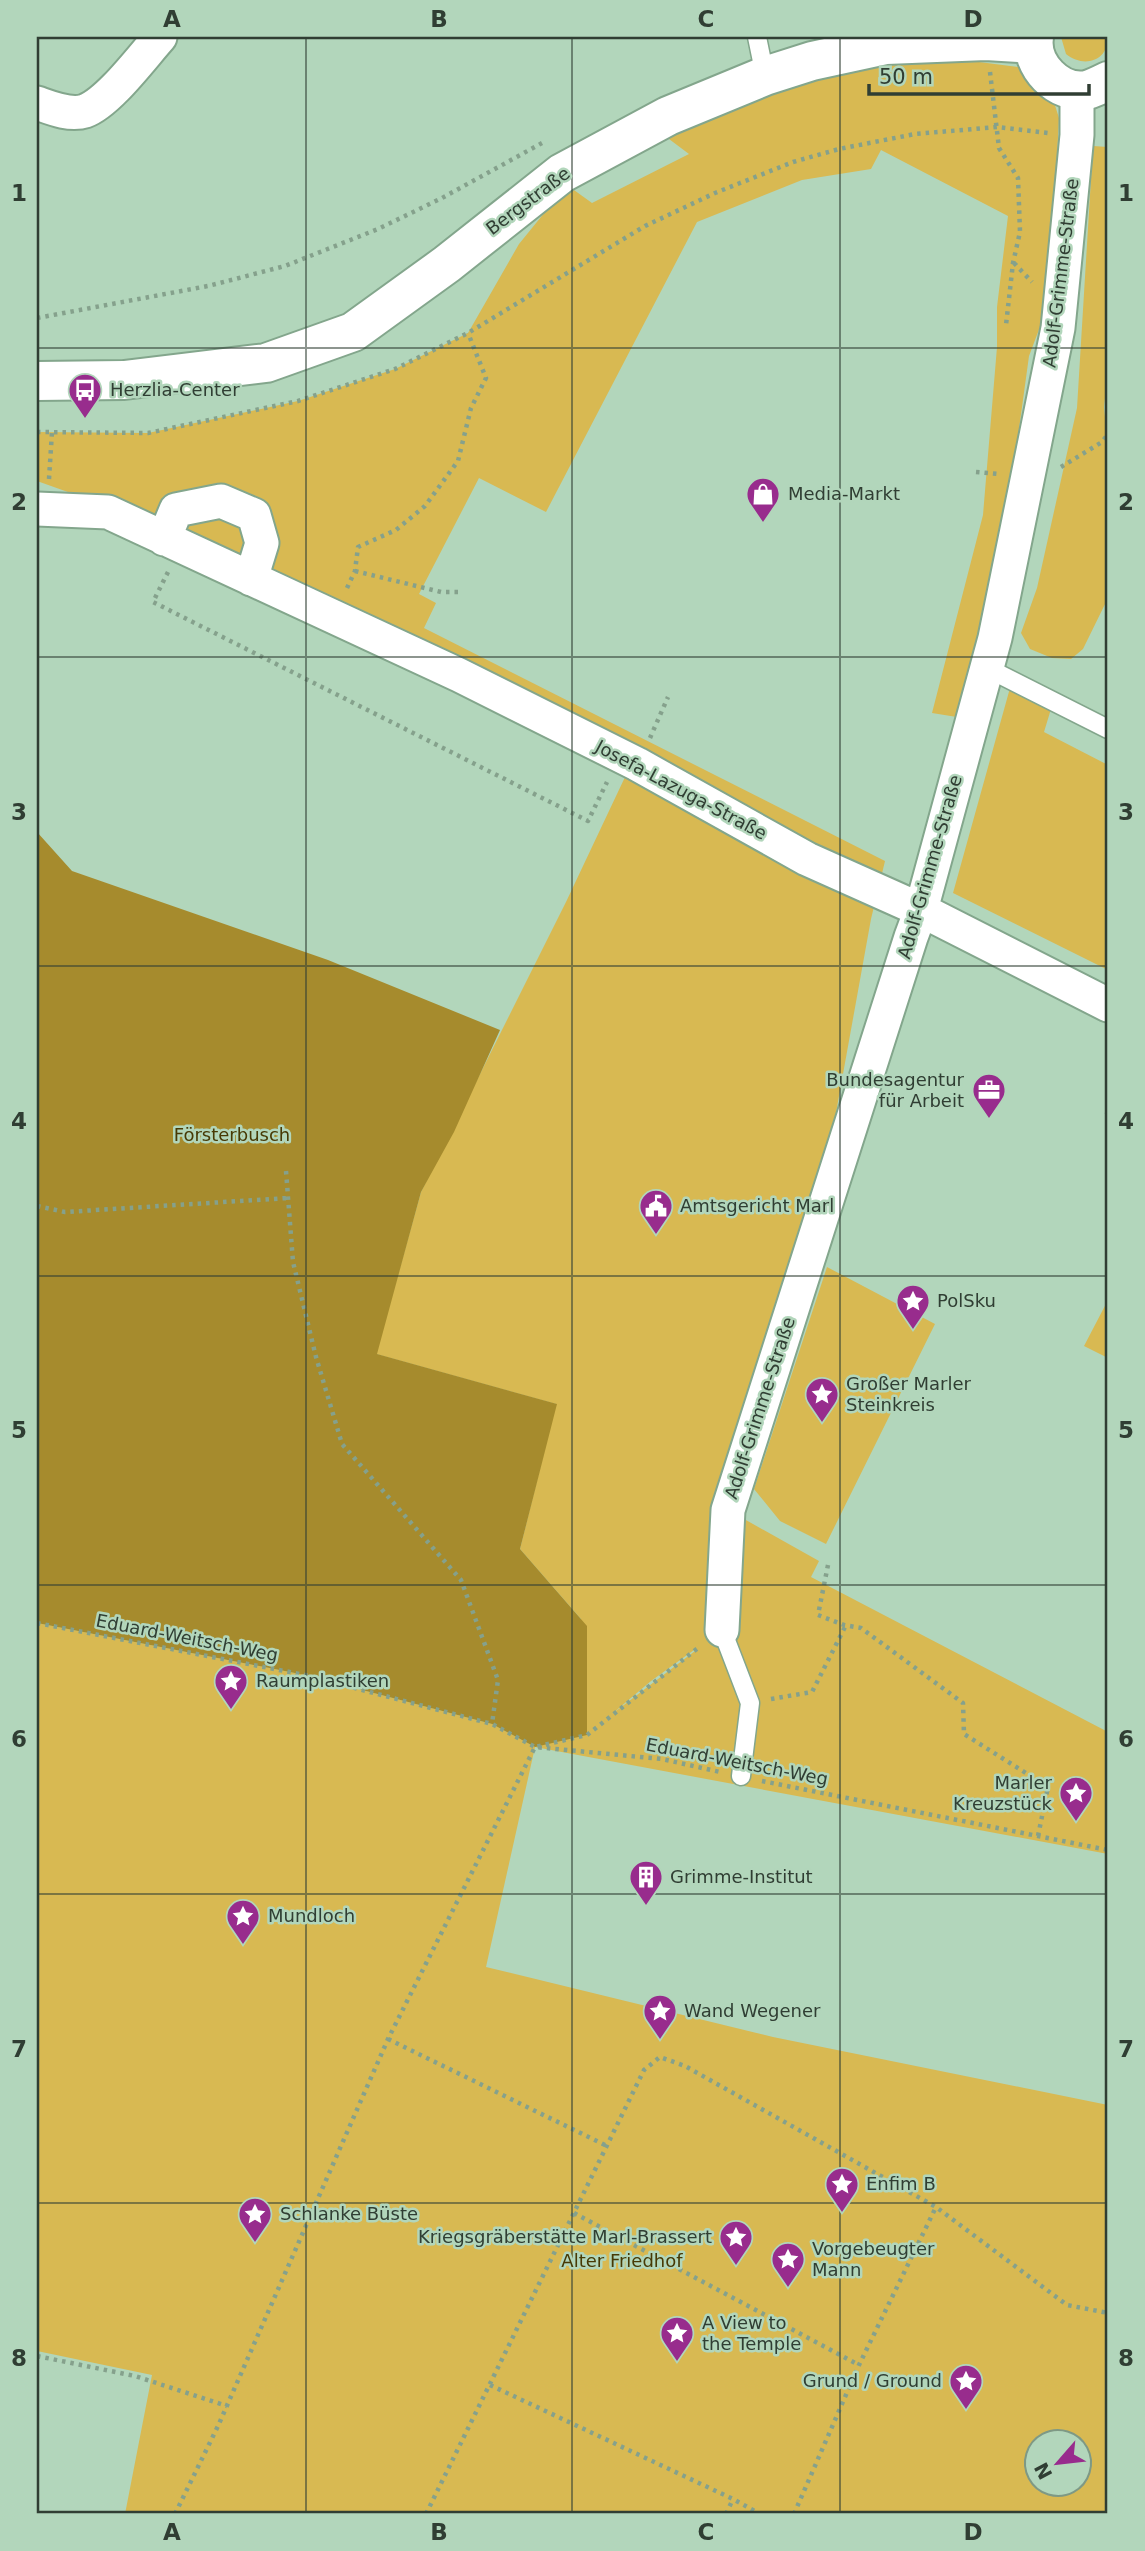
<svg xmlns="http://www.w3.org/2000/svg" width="1145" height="2551" font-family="'DejaVu Sans',sans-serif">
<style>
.green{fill:#d8b952;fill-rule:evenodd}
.forest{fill:#a68b2d}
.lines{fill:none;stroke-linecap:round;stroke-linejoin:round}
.service-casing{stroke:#83a68c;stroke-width:21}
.minor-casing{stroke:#83a68c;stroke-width:37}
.tertiary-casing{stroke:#83a68c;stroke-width:42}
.path{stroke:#85a18c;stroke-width:4.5;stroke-dasharray:3.5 5;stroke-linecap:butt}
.service{stroke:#fff;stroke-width:18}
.minor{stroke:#fff;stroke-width:33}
.tertiary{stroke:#fff;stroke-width:38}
.grid{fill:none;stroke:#303e33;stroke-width:2;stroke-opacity:0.55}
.labels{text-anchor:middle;stroke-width:5;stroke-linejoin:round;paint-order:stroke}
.street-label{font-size:18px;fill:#303e33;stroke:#b2d6bb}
.poi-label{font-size:18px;fill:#303e33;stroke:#b2d6bb;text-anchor:start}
.park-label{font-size:18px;fill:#473904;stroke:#b2d6bb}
.neatline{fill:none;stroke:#303e33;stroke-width:2.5}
.grid-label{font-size:23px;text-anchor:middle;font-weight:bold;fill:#303e33}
</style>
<rect width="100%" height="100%" fill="#b2d6bb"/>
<path class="green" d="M1061,37H1108C1108,62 1083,68 1066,54Z
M979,62L1018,67L1036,78L1052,96L1059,118L1056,176L1043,319L1029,356L1005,531L963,718L932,713L983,515L997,347V307L1008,216L881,150L871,169L802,180L697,222L546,512L479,478L419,594L436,603L424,628L885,861L871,919L813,1240L728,1510L819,1561L811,1577L1108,1732V1854L535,1747L486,1967L773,2037L1108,2105V2514H125L152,2375L37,2351V1623L305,1675L492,1724L535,1747L581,1619L520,1549L556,1404L376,1354L421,1192L566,902L634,758L110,507L37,481V432L148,433L298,401L395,369L468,333L519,244L567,185L592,203L689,154L665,136C716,115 767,90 820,77C873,63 926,63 979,62ZM694,1650L695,1651L612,1714L651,1681ZM1036,2442H1078V2484H1036Z
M1093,146L1108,147V371L1104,407L1108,447V598L1083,649L1071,659L1052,658L1030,649L1021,633L1037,588L1077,408Z
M1010,688L1051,709L1044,732L1108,765V970L953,893Z
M827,1267L935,1324L826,1544L780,1521L754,1489Z
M1108,1300V1358L1084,1346Z"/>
<path class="forest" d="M37,832L72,871L328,960L500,1030L454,1132L421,1192L377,1354L557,1404L520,1549L587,1626V1735L535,1747L492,1724L305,1675L37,1623Z"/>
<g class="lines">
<defs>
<path id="service" d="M757,37L765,76
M987,668L1108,729
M722,1630L750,1703L741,1776"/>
<path id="minor" d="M37,103C51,108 70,116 85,111C109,102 142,57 160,37
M37,509L108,512L459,675L637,764L807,859L921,910L1108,1005
M164,539L176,510L221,501L254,515L262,543L251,579
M722,1630L728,1510L911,937L921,910L995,638L1058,328L1077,135V90"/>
<path id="tertiary" d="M1034,37C1030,65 1058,95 1087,90C1094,88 1102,84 1108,81
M37,381L124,380L266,363L353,332L447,264L562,173L668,116L765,76L812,61L886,45L986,41L1033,44"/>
</defs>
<use href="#service" class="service-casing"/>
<use href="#minor" class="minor-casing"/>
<use href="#tertiary" class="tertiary-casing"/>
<path class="path" d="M990,72L999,148L1018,178L1020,232L1013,263L1006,325
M1014,263L1032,282
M37,318L208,286L285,266L378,229L442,198L542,143
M37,432L148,433L298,401L395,369L468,333L645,226L715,193L793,162L839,149L915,134L997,127L1048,133
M1061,467L1102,442L1108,434
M976,472L998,474
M49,479L52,432
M355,571L441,592H462
M168,572L153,602L588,821L607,782
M347,588L355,571L358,547L396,530L425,506L458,461L471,408L486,378L468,333
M650,738L668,697
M1108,1111L1106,1116L1108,1117
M286,1171L293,1262L316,1357L342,1444L461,1580L498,1680L492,1724
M37,1206L65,1212L288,1198
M828,1565L818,1615L844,1625L861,1628L963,1703L964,1734L1048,1787L1038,1836
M37,1623L305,1675L492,1724L535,1747L662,1759L720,1772
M771,1699L812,1692L846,1625
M762,1781L1108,1850
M388,2039L607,2146
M574,2213L859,2365
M37,2356L135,2376L227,2406
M490,2385L733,2499L760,2514
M175,2514L218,2426L388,2039L535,1747L587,1735L698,1648
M426,2514L644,2070L660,2057L685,2066L936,2207L1067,2305L1108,2313
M726,2514L733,2499
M794,2514L859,2365L936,2207"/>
<use href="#service" class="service"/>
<use href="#minor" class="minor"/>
<use href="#tertiary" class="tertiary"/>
</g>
<path class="grid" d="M306,37V2514M572,37V2514M840,37V2514M37,348H1108M37,657H1108M37,966H1108M37,1276H1108M37,1585H1108M37,1894H1108M37,2203H1108"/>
<defs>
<symbol id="bus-pin" viewBox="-11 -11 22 30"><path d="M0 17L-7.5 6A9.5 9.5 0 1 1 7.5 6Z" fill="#982c8d" stroke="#b2d6bb"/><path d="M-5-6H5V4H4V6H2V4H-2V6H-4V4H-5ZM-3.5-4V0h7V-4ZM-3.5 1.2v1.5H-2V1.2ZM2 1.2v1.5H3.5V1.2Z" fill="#fff"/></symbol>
<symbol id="shop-pin" viewBox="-11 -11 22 30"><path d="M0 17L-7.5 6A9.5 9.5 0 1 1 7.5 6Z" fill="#982c8d" stroke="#b2d6bb"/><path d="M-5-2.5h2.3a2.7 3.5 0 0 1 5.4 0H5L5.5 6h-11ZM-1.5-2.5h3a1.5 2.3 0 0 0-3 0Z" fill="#fff"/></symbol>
<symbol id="office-pin" viewBox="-11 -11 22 30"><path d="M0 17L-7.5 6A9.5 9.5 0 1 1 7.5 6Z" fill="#982c8d" stroke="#b2d6bb"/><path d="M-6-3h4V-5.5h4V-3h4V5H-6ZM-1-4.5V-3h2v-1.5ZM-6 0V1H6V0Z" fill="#fff"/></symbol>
<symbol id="civic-pin" viewBox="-11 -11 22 30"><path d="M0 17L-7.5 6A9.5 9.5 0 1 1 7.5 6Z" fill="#982c8d" stroke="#b2d6bb"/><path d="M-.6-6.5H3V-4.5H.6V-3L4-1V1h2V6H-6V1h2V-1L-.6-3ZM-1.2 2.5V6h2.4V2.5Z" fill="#fff"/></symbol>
<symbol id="sight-pin" viewBox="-11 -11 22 30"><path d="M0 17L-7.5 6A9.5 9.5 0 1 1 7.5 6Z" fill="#982c8d" stroke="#b2d6bb"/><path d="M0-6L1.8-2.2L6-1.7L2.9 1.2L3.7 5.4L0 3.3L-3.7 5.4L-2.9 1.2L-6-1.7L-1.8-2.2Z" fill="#fff"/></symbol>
<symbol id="building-pin" viewBox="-11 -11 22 30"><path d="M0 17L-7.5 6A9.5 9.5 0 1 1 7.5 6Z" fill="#982c8d" stroke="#b2d6bb"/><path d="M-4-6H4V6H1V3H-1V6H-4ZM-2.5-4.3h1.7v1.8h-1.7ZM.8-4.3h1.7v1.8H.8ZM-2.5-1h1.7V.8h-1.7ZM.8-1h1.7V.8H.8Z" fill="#fff"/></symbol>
</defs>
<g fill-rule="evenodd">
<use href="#bus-pin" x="66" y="371" width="38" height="52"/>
<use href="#shop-pin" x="744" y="475" width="38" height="52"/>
<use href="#office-pin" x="970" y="1071" width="38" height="52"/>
<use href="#civic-pin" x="637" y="1187" width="38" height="52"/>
<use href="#sight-pin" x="894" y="1282" width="38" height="52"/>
<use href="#sight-pin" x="803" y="1375" width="38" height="52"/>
<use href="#sight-pin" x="212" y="1662" width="38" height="52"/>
<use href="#sight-pin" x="1057" y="1774" width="38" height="52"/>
<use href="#building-pin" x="627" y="1858" width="38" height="52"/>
<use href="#sight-pin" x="224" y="1897" width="38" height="52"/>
<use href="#sight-pin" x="641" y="1992" width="38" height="52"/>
<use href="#sight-pin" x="823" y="2165" width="38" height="52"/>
<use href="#sight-pin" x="236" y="2195" width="38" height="52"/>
<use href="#sight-pin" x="717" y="2218" width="38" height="52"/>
<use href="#sight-pin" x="769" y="2240" width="38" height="52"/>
<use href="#sight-pin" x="658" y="2314" width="38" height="52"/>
<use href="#sight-pin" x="947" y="2362" width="38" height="52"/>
</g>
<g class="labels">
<g class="street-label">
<text transform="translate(528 201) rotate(-37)" y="6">Bergstraße</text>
<text transform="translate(1061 273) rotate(-83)" y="6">Adolf-Grimme-Straße</text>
<text transform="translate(681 790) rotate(28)" y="6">Josefa-Lazuga-Straße</text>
<text transform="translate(930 867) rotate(-74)" y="6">Adolf-Grimme-Straße</text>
<text transform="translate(760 1408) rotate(-72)" y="6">Adolf-Grimme-Straße</text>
<text transform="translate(187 1638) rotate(11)" y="6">Eduard-Weitsch-Weg</text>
<text transform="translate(737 1762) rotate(11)" y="6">Eduard-Weitsch-Weg</text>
</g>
<g class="poi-label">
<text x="110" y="396">Herzlia-Center</text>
<text x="788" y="500">Media-Markt</text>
<text x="964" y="1086" text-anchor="end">Bundesagentur<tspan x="964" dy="21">für Arbeit</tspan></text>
<text x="680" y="1212">Amtsgericht Marl</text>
<text x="937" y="1307">PolSku</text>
<text x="846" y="1390">Großer Marler<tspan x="846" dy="21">Steinkreis</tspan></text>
<text x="256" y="1687">Raumplastiken</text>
<text x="1052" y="1789" text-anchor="end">Marler<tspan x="1052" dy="21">Kreuzstück</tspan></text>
<text x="670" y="1883">Grimme-Institut</text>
<text x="268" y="1922">Mundloch</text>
<text x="684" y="2017">Wand Wegener</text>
<text x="866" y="2190">Enfim B</text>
<text x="280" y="2220">Schlanke Büste</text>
<text x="712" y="2243" text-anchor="end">Kriegsgräberstätte Marl-Brassert</text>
<text x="812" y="2255">Vorgebeugter<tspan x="812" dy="21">Mann</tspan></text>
<text x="702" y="2329">A View to<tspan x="702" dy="21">the Temple</tspan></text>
<text x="942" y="2387" text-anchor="end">Grund / Ground</text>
</g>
<g class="park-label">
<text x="232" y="1141">Försterbusch</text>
<text x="622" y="2267">Alter Friedhof</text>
</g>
</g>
<rect width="1145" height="2551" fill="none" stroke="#b2d6bb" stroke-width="77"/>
<g transform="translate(1058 2463) rotate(242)"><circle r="33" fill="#b2d6bb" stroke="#7e9985" stroke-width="2"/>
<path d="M0-5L12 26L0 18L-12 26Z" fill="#982c8d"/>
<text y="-10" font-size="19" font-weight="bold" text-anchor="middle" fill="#303e33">N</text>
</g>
<path d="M869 84v10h220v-10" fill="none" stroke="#303e33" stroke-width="3.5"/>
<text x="879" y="84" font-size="21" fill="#303e33" stroke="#b2d6bb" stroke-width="5" paint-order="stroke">50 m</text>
<rect x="38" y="38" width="1068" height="2474" class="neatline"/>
<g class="grid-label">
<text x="172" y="27">A</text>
<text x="439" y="27">B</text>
<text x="706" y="27">C</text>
<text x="973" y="27">D</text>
<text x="19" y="201">1</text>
<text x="1126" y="201">1</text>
<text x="19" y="510">2</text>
<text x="1126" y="510">2</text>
<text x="19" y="820">3</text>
<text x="1126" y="820">3</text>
<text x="19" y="1129">4</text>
<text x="1126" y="1129">4</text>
<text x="19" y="1438">5</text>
<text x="1126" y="1438">5</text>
<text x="19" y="1747">6</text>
<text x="1126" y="1747">6</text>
<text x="19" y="2057">7</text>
<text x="1126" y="2057">7</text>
<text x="19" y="2366">8</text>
<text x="1126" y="2366">8</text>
<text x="172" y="2540">A</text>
<text x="439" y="2540">B</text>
<text x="706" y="2540">C</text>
<text x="973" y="2540">D</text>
</g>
</svg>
